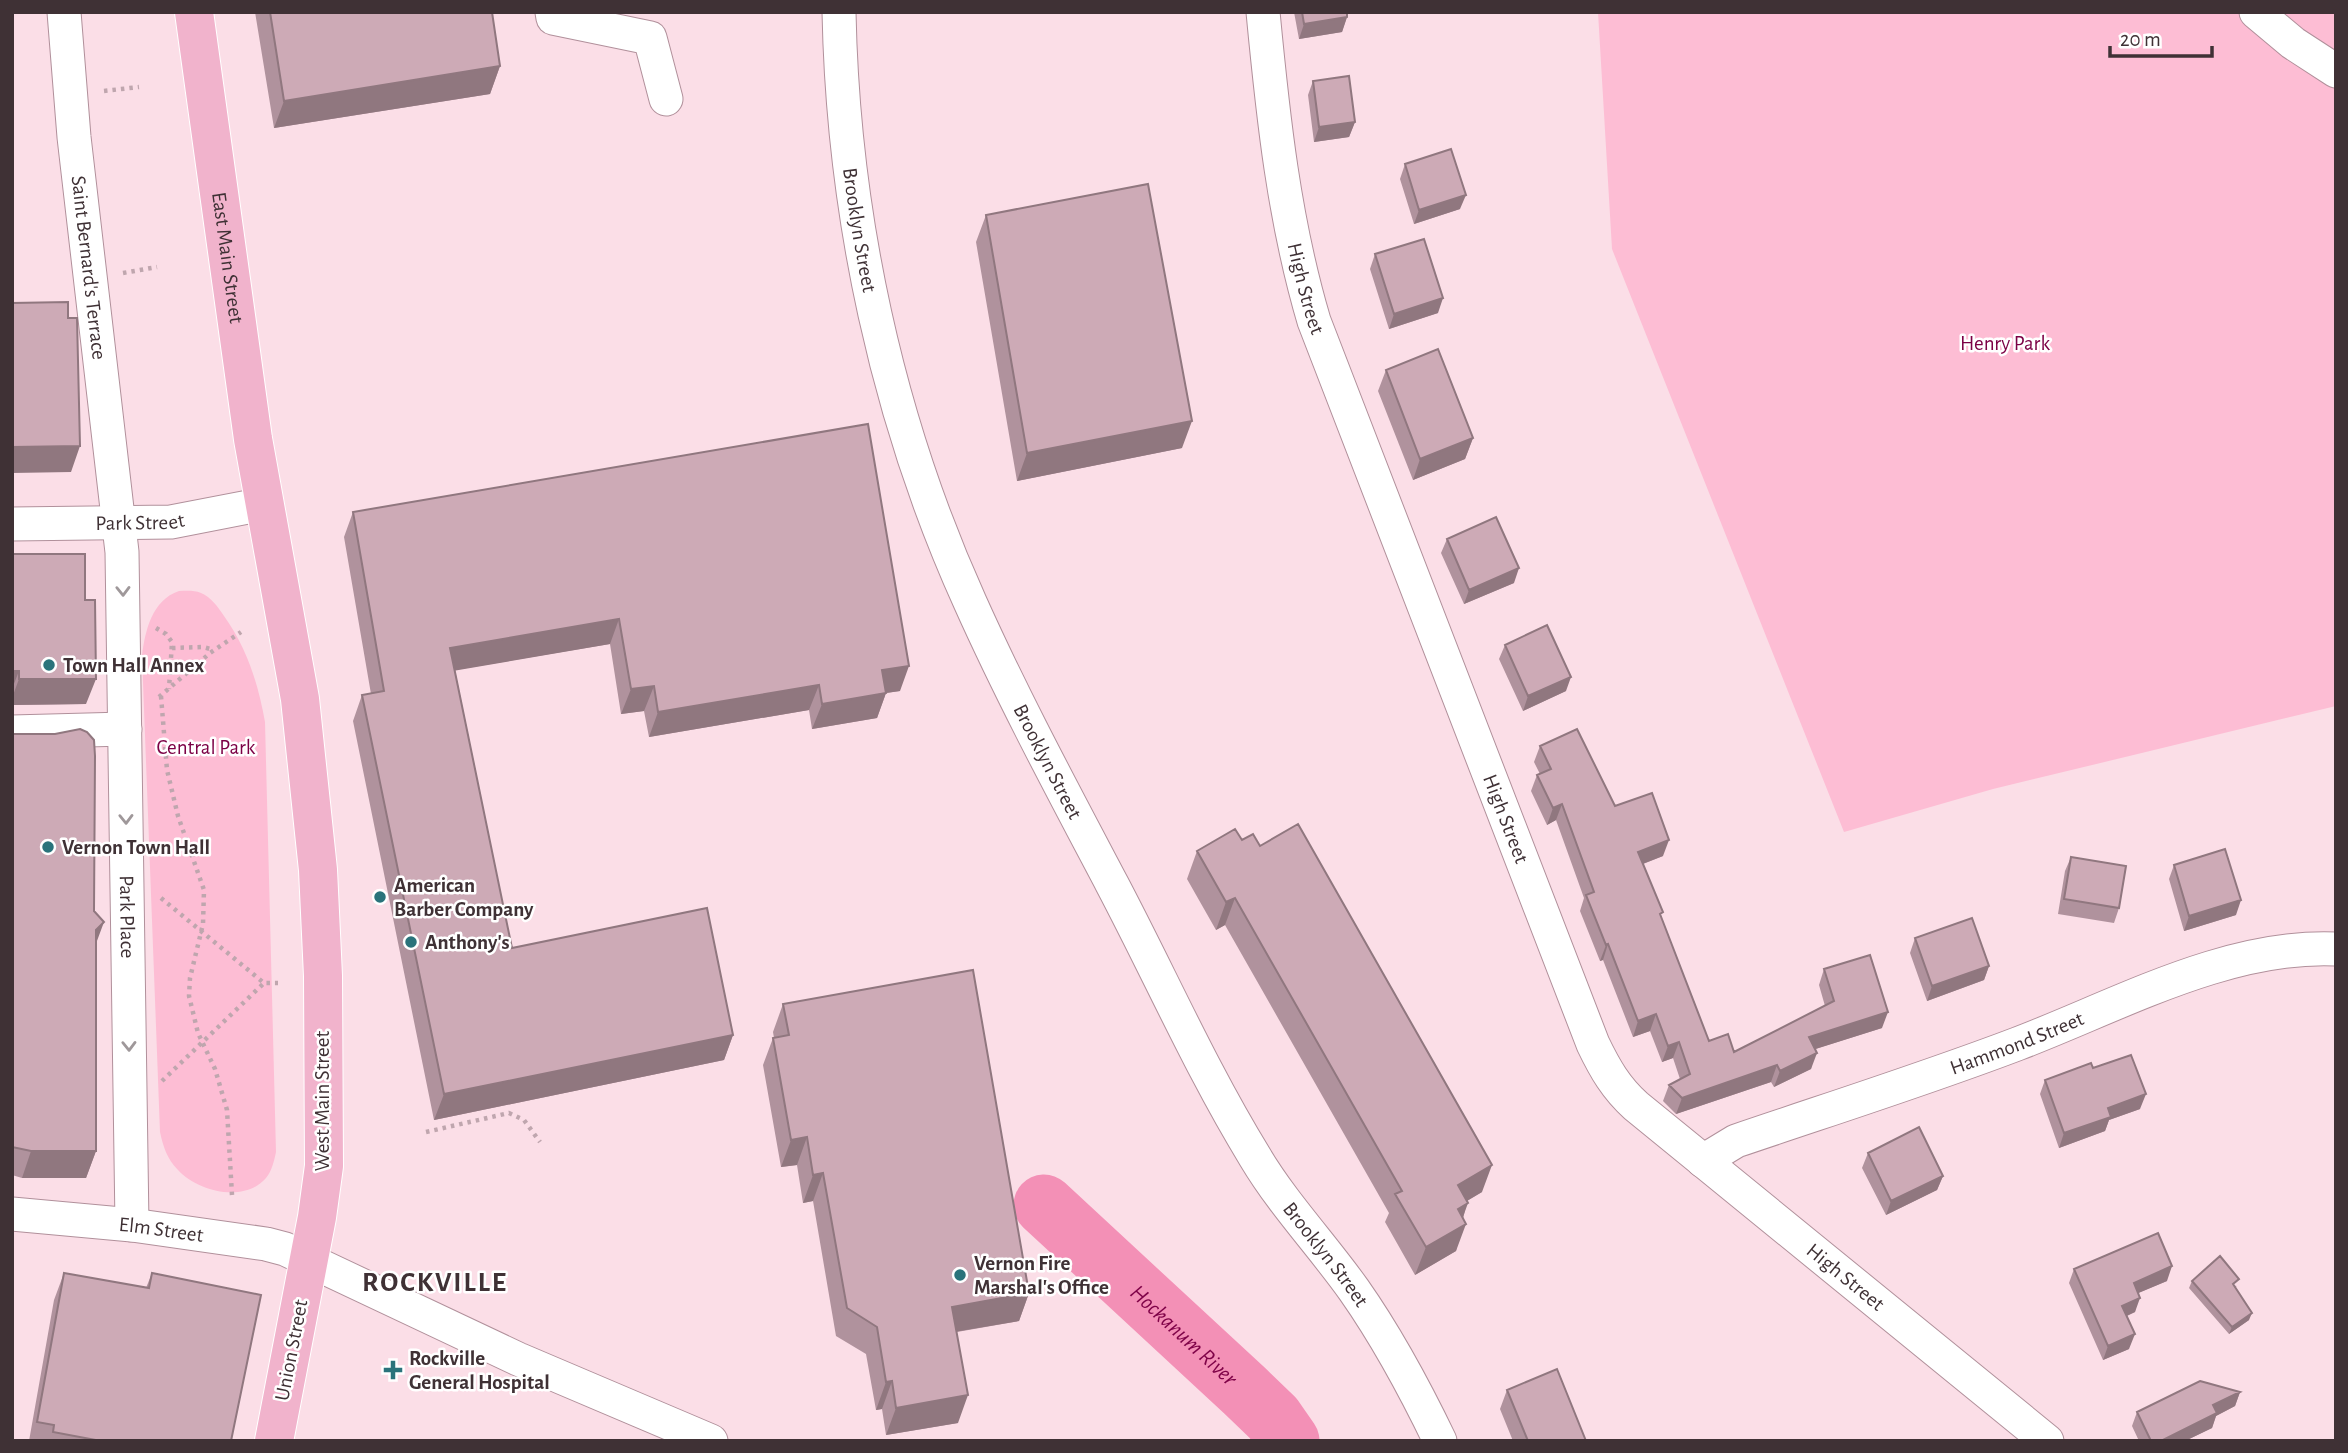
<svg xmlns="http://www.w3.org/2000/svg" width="2348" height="1453" font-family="'Alegreya Sans',sans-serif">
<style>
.green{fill:#fdbdd4}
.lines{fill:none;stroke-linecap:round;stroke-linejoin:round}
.river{stroke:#f390b6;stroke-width:61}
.minor-casing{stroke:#b1909b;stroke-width:35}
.major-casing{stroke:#fff;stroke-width:40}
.path{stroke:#bfa6ae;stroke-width:4.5;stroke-dasharray:3.5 5;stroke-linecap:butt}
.minor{stroke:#fff;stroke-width:33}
.major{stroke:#f1b3cc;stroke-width:38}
.wall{fill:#b0929d}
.shaded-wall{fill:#90777f}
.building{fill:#cdaab6;stroke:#90777f;stroke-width:2}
.oneway{stroke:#9f989a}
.poi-dot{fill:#2a737b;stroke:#fff;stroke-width:2.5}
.labels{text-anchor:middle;stroke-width:5;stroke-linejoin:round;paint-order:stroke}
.street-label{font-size:21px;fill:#3f3135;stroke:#fff}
.park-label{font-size:21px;fill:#7b0045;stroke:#fff}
.poi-label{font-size:21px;font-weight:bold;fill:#3f3135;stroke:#fff;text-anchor:start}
.water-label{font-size:23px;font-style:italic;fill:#7f0348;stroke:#fff}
.district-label{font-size:28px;font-weight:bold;letter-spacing:2px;fill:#3f3135;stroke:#fff}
</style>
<rect width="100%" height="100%" fill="#fbdee7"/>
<path class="green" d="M1598,12H2336V706L1993,789L1844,832L1612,249Z
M179,591C186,591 194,590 201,593C211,597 218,607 224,616C247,648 258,683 265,722L276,1152C274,1161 272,1171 266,1178C245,1203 198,1192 178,1170C167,1159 163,1146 160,1132L142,656C145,631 152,600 179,591Z"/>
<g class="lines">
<path class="river" id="s1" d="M1044,1205L1245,1391L1273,1418L1289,1441"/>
<defs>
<g id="minor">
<path id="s2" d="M64,12L74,137L122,552L132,1225"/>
<path d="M552,12L553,18L650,38L666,99"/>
<path id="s3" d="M839,12C843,213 887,419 970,602C1013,698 1063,791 1112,884C1160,975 1201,1069 1255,1157C1283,1204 1322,1245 1354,1290C1387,1337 1415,1389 1440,1441"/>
<path id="s4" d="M1263,12C1273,117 1284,220 1314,321L1593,1044C1605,1069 1616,1088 1636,1106L2047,1441"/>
<path d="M2256,12L2293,43L2336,71"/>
<path id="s5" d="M12,524L171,522L264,504"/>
<path d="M12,732L125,729"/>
<path id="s6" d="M1703,1161L1736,1141C1830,1109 1925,1079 2017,1044C2117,1006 2227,944 2336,949"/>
<path id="s7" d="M12,1214L132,1225L266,1244L285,1249L518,1359L711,1441"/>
</g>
<g id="major">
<path id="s8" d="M194,12L253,439L300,699L318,870L323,976L324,1166L317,1217L274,1441"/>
</g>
</defs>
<use href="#minor" class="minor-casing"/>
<use href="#major" class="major-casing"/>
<path class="path" d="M104,91L139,87
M123,273L157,267
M156,628L166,634L172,642L169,689
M172,648L203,647L214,650
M161,696L167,770L178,816L204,890L203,924L190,978L189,996L198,1033L215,1069L227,1110L232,1195
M159,697L210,653L241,632
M161,898L264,983H278
M162,1081L264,983
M426,1132L509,1113L524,1120L540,1142"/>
<use href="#minor" class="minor"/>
<use href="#major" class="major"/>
</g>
<path class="wall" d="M255,12H492L500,66L490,94L274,128Z
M1294,12H1347V17L1342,32L1299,39Z
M1313,81L1355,122L1349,137L1314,142L1308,95Z
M1405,164L1460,209L1414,224L1400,179Z
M986,215L1182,448L1017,481L976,242Z
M1375,254L1438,313L1389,329L1370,269Z
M1386,370L1473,438L1465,459L1413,480L1378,391Z
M353,512L900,691L886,693L877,718L812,729L809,710L649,737L644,711L621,714L610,644L455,670L512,948L733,1035L724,1060L434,1120L353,721L362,695L371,694L344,537Z
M1447,539L1514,583L1464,604L1441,553Z
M12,554L86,704L12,705Z
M1505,645L1566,691L1523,711L1499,659Z
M12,734L94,911L96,944V1151L86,1178H22L12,1175Z
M1540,746L1615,806L1663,856L1643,864L1661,918L1709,1041L1734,1052L1825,1006L1819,985L1824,969L1882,1028L1815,1049L1811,1069L1774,1087L1771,1082L1676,1114L1663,1101L1669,1085L1680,1079L1673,1058L1662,1062L1650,1031L1633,1037L1603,960L1600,961L1580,911L1584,898L1556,820L1547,825L1531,791L1537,775L1540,774L1534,762Z
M1242,840L1482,1192L1467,1201L1456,1251L1415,1275L1385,1222L1389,1213L1225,925L1216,930L1187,879L1197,851Z
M2071,857L2119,908L2114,923L2058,914L2065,871Z
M2174,865L2236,915L2184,931L2169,879Z
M1915,938L1989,966L1984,980L1927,1001L1910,953Z
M783,1004L1029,1293L1019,1321L957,1332L958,1423L886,1435L882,1409L876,1410L866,1354L836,1336L813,1201L803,1203L797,1165L781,1167L763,1065L773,1038H774L773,1032Z
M2093,1068L2140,1109L2109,1120L2105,1131L2059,1148L2040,1094L2045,1080Z
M1868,1153L1943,1176L1937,1190L1886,1215L1862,1168Z
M2074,1269L2167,1281L2138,1293L2135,1312L2127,1316L2129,1349L2103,1360L2069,1283Z
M64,1273L146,1288L152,1273L231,1441H29L54,1300Z
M2192,1281L2237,1286L2235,1287L2249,1320L2229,1334L2189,1288Z
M1507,1390L1586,1441H1513L1500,1409Z
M2240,1392L2235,1406L2216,1416L2212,1428L2185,1441H2139L2132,1426L2137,1412Z"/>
<path class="shaded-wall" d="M1347,17L1342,32L1299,39L1304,24Z
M500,66L490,94L274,128L284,101Z
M1355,122L1349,137L1314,142L1319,127Z
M1466,195L1460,209L1414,224L1419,210Z
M1443,298L1438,313L1389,329L1394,314Z
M1192,421L1182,448L1017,481L1027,453Z
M1473,438L1465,459L1413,480L1420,459Z
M80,446L71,472L12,473V447Z
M1519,568L1514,583L1464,604L1469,590Z
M619,619L610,644L441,673L450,648Z
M909,666L900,691L886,693L877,718L812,729L822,704L882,670Z
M12,671H19L12,689Z
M1571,677L1566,691L1523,711L1528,696Z
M19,679H96L86,704L12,705V698Z
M819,685L809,710L649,737L658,712Z
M654,686L644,711L621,714L631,689Z
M1562,804L1556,820L1547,825L1553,808Z
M1669,840L1663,856L1632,868L1638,852Z
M1235,898L1225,925L1216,930L1226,902Z
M2241,900L2236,915L2184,931L2189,916Z
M104,922L94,949L96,930Z
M1608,944L1603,960L1600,961L1606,945Z
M1989,966L1984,980L1927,1001L1932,986Z
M1888,1012L1882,1028L1803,1053L1809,1037Z
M1656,1014L1650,1031L1633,1037L1638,1021Z
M733,1035L724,1060L434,1120L444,1094Z
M1679,1042L1673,1058L1662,1062L1668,1046Z
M1817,1053L1811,1069L1774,1087L1780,1071Z
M1777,1065L1771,1082L1676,1114L1682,1098Z
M2146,1094L2140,1109L2109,1120L2105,1131L2059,1148L2064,1133L2108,1108Z
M807,1137L797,1165L781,1167L791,1140Z
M31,1151H96L86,1178H22Z
M1492,1165L1482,1192L1448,1212L1458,1185Z
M823,1173L813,1201L803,1203L813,1175Z
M1943,1176L1937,1190L1886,1215L1891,1201Z
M1468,1203L1459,1228L1466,1224L1456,1251L1415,1275L1426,1247L1458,1209Z
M2172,1266L2167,1281L2129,1297L2134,1283Z
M1029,1293L1019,1321L942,1334L952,1307Z
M2140,1298L2135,1312L2117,1320L2122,1306Z
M2252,1313L2249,1320L2229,1334L2232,1327Z
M2135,1334L2129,1349L2103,1360L2108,1346Z
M892,1381L882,1409L876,1410L886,1382Z
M2240,1392L2235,1406L2216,1416L2212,1428L2185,1441H2161L2213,1405Z
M968,1395L958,1423L886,1435L896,1408Z"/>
<path class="building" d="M270,12H492L500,66L284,101Z
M1302,12H1347V17L1304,24Z
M1349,76L1355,122L1319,127L1313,81Z
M1451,149L1466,195L1419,210L1405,164Z
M1148,184L1192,421L1027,453L986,215Z
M1424,239L1443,298L1394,314L1375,254Z
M68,302V318H77L80,446L12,447V303Z
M1438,349L1473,438L1420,459L1386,370Z
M868,424L909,666L882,670L886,693L822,704L819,685L658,712L654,686L631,689L619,619L450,648L512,948L707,908L733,1035L444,1094L362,695L384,691L353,512Z
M1496,517L1519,568L1469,590L1447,539Z
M12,554H85V600H95L96,679H19V671H12Z
M1547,625L1571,677L1528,696L1505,645Z
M80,729L87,732L94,740L95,756L94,911L104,922L96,930V1151H31L12,1147V734H55Z
M1577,729L1615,806L1652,793L1669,840L1638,852L1663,912L1660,914L1709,1041L1728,1034L1734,1052L1834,1001L1824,969L1870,955L1888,1012L1809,1037L1817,1053L1780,1071L1777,1065L1682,1098L1669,1085L1690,1074L1679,1042L1668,1046L1656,1014L1638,1021L1608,944L1606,945L1586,895L1594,892L1562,804L1553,808L1537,775L1551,769L1540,746Z
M1298,824L1492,1165L1458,1185L1468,1203L1458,1209L1466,1224L1426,1247L1395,1194L1402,1191L1235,898L1226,902L1197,851L1235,829L1242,840L1253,834L1260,846Z
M2225,849L2241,900L2189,916L2174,865Z
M2071,857L2126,866L2119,908L2064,899Z
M1972,918L1989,966L1932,986L1915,938Z
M973,970L1029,1293L952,1307L968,1395L896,1408L892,1381L886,1382L877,1327L847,1308L823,1173L813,1175L807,1137L791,1140L773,1038L789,1035L783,1004Z
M2131,1055L2146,1094L2108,1108L2111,1117L2064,1133L2045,1080L2091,1063L2093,1068Z
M1919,1127L1943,1176L1891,1201L1868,1153Z
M2158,1233L2172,1266L2134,1283L2140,1298L2122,1306L2135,1334L2108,1346L2074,1269Z
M2220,1256L2239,1279L2233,1284L2252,1313L2232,1327L2192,1281Z
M64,1273L149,1288L152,1273L261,1295L231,1441H101L53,1432L54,1425L37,1422Z
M1557,1369L1586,1441H1528L1507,1390Z
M2200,1381L2240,1392L2213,1405L2217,1413L2161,1441H2151L2137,1412Z"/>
<defs><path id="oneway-chevron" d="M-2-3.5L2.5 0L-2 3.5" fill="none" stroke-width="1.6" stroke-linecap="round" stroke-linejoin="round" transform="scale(1.75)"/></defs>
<g class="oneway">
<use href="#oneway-chevron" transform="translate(123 591) rotate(89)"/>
<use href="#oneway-chevron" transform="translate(126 819) rotate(89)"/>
<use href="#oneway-chevron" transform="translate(129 1046) rotate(89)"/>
</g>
<g class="poi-dot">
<circle cx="49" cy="665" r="7"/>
<circle cx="48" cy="847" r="7"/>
<circle cx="380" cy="897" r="7"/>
<circle cx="411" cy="942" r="7"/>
<circle cx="960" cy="1275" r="7"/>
<path d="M389.5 1359.5h7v7h7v7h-7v7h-7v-7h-7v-7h7z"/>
</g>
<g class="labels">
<g class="street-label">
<text dy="7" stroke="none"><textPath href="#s3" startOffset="219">Brooklyn Street</textPath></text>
<text dy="7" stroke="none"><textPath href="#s8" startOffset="248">East Main Street</textPath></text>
<text dy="7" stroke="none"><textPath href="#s2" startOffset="257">Saint Bernard's Terrace</textPath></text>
<text dy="7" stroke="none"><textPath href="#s4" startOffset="280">High Street</textPath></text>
<text dy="7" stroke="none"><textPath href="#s5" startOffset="128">Park Street</textPath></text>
<text dy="7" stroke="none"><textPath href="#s3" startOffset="786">Brooklyn Street</textPath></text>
<text dy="7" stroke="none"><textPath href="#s4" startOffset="847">High Street</textPath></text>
<text dy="7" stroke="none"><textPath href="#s2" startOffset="908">Park Place</textPath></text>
<text dy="7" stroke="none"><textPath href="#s6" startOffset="336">Hammond Street</textPath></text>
<text transform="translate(322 1101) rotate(-90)" y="7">West Main Street</text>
<text dy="7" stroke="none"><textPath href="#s7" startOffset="150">Elm Street</textPath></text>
<text dy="7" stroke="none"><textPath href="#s3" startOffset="1353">Brooklyn Street</textPath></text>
<text dy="7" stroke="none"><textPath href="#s4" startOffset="1435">High Street</textPath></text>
<text transform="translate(291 1350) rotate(-79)" y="7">Union Street</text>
</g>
<g class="park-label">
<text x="2005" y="350">Henry Park</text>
<text x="206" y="754">Central Park</text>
</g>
<g class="poi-label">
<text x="63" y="672">Town Hall Annex</text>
<text x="62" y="854">Vernon Town Hall</text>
<text x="394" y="892">American<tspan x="394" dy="24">Barber Company</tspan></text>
<text x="425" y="949">Anthony's</text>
<text x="974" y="1270">Vernon Fire<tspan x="974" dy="24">Marshal's Office</tspan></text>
<text x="409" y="1365">Rockville<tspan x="409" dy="24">General Hospital</tspan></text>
</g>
<g class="water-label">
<text dy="8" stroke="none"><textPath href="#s1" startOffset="191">Hockanum River</textPath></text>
</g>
<g class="district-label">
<text x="435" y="1291">ROCKVILLE</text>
</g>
</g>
<rect width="2348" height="1453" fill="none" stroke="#3f3135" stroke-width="28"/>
<path d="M2110 46v10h102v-10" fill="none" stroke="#3f3135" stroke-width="3.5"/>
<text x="2120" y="46" font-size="21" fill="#3f3135" stroke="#ffffff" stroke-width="5" paint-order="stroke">20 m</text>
</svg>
